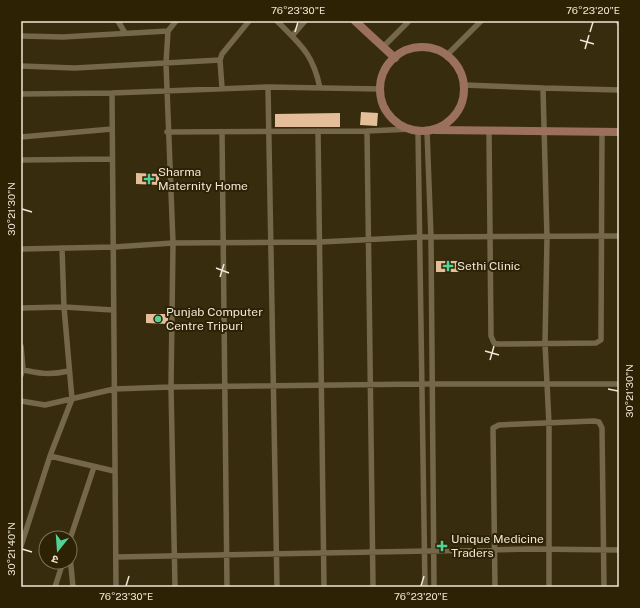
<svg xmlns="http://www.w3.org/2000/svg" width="640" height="608" font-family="'Public Sans','Noto Sans Devanagari',sans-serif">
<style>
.building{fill:#e3be98}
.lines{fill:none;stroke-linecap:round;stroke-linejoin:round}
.street{stroke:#75684a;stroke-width:5.5}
.secondary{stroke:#9b715d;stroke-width:8}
.ticks{fill:none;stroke:#eee6d6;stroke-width:1.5}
.poi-dot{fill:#51d398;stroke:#2e2205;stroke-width:1.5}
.labels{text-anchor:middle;stroke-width:4;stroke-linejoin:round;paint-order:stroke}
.poi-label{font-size:12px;fill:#eee6d6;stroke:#2e2205;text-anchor:start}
.neatline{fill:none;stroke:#eee6d6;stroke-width:1.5}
.ticks-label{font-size:10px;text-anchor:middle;fill:#eee6d6}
</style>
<rect width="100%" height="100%" fill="#382c0f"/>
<path class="building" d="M361,112L378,113L377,126L360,125Z
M340,113V127H275V114Z
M136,173L159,174V185L136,184Z
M436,261H459V272H436Z
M146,314H168V324L146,323Z"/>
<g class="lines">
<path class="street" d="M118,21L125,33
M277,21C301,45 313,54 320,88
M618,21L619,23
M21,36L63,37L168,31
M292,36L305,21
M383,47L408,22
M447,55L481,21
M21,66L75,68L220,60
M464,85L543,88L547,238L545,343L549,424V587
M268,87L277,587
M222,88L220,60L222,54L249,21
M543,88L619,90
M21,94L112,93
M318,131L324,587
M418,131L425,587
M427,131L431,237L434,587
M167,132L367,131
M222,132L227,587
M489,132L491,336L494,343L498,344L596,343L601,340L602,133
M21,137L112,129
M21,160L112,159
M21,249L114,247L173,243L320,242L420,237L619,236
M21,308L64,307L113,310
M21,346L23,369L21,375
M21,369C38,374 51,375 69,371
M21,401L45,405L114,389L171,387L422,384H619
M50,456L114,471
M70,539L94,467
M21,546L50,456L72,399L64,307L62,248
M70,556L73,587
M116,557L531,549L619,550
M55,587L63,562
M116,587L112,93L268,87L380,89
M175,587L171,387L173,243L166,63L168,31L176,21
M373,587L367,131L412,129
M495,587L493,428L499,425L594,421L599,422L602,428L604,587"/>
<path class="secondary" d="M355,21L395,58
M380 89a42 42 0 1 1 84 0a42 42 0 1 1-84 0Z
M435,130L619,132"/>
</g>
<path class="ticks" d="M295,32L298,22M590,32L593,22M580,40L594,44M585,49L589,35M22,209L32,212M216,268L229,273M220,277L224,264M485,351L499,355M490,360L494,346M608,389L618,391M22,549L32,552M126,586L129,576M421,586L424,576"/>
<g class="poi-dot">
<path d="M147 173h4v4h4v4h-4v4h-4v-4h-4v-4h4z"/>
<path d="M446 260h4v4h4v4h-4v4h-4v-4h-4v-4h4z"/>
<circle cx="158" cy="319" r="4"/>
<path d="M440 540h4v4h4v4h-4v4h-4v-4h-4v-4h4z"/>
</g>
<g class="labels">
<g class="poi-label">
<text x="158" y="176">Sharma<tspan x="158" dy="14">Maternity Home</tspan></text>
<text x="457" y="270">Sethi Clinic</text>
<text x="166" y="316">Punjab Computer<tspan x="166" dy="14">Centre Tripuri</tspan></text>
<text x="451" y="543">Unique Medicine<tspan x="451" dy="14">Traders</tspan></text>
</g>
</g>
<rect width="640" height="608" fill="none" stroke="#2e2205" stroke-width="44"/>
<g transform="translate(58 550) rotate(197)"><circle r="19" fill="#2e2205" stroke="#7b7059"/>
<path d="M0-3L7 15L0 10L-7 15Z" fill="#51d398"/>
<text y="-6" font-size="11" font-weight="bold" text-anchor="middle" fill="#eee6d6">उ</text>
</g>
<rect x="22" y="22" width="596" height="564" class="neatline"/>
<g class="ticks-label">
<text x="298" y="14">76°23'30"E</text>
<text x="593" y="14">76°23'20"E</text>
<text transform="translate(11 209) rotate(-90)" y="4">30°21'30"N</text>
<text transform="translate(629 391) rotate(-90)" y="4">30°21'30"N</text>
<text transform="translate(11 549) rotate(-90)" y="4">30°21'40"N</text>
<text x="126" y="600">76°23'30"E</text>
<text x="421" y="600">76°23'20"E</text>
</g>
</svg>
